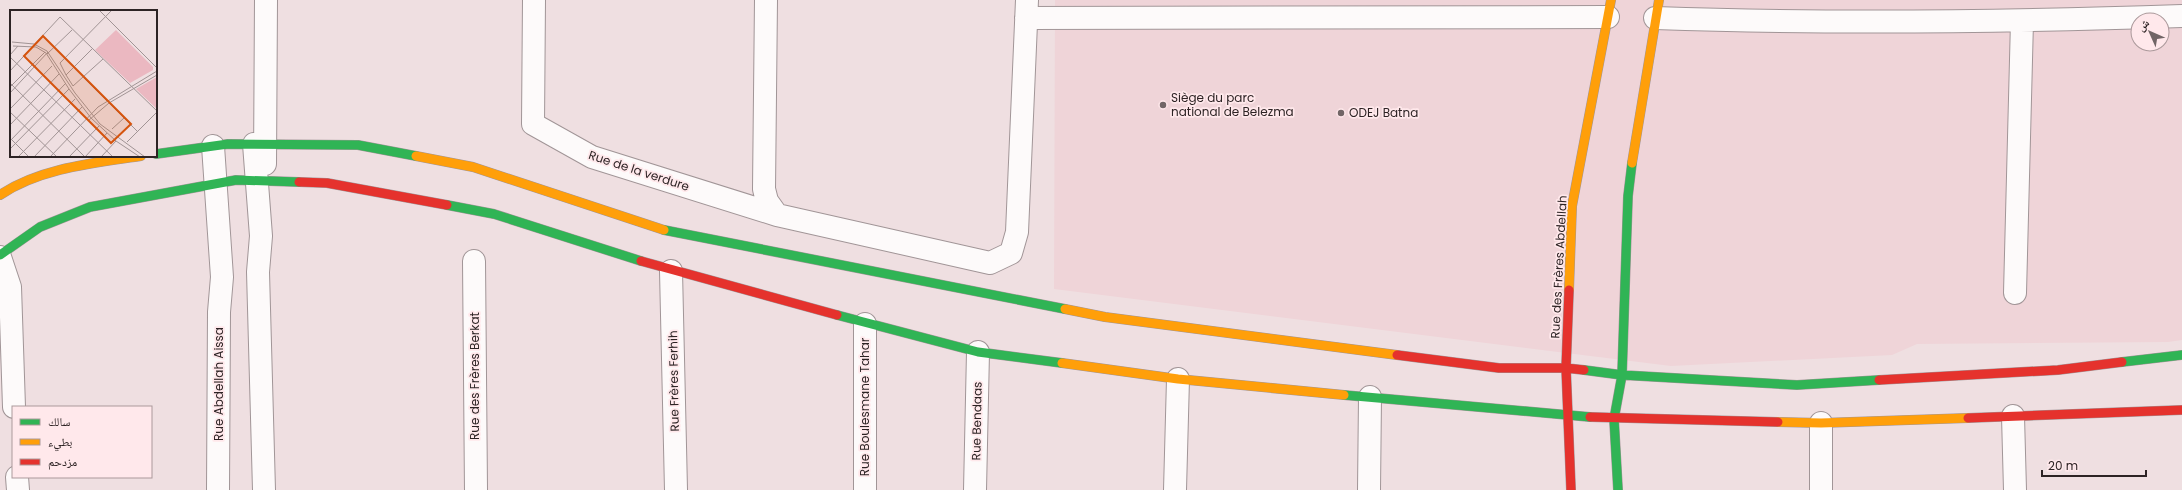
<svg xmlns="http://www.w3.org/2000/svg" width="2182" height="490" font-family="Poppins,'Noto Naskh Arabic',sans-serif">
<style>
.built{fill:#efd4d8;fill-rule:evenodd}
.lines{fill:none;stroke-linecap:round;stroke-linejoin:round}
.street-casing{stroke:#a19597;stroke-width:24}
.fast-casing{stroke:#a19597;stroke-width:10}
.slow-casing{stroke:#a19597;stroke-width:10}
.jam-casing{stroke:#a19597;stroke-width:10}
.street{stroke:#fdfafa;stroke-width:22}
.fast{stroke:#30b455;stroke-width:9}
.slow{stroke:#ff9f0a;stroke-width:9}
.jam{stroke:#e5322d;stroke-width:9}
.poi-dot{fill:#716566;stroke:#ffe8eb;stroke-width:1.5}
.labels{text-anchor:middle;stroke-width:3.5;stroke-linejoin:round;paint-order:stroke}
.poi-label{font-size:12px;fill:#2d2324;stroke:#ffe8eb;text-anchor:start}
.street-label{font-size:12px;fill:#2d2324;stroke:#ffe8eb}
.inset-road{fill:none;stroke:#a19495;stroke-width:1}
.view{fill:#d5540e;fill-opacity:0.15;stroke:#d5540e;stroke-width:2}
.inset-edge{fill:none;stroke:#2d2324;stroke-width:2}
</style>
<rect width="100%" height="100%" fill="#efdfe1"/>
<path class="built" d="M1055,0H2182V340L2168,342L1917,344L1892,355L1671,366L1054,289ZM2138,20H2162V44H2138Z"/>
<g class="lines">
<defs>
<path id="street" d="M534,0L533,124L592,157L777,215
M766,0L764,189L767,201L777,215L990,263L1011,253L1017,232L1027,0
M1026,18L1608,17
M1655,18C1830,24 2006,22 2182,16
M254,144L261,236L258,272L264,490
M213,146L222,277L219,312L218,490
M265,164L266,0
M0,257L10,287L14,407
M474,261L476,490
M671,271L676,490
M2015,293L2022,21
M865,324V490
M2013,416L2015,490
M17,477L18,490
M975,490L978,352
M1175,490L1178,379
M1369,490L1370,397
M1821,490V423"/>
<path id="fast" d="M156,154L228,144L358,145L416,156
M447,205L494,214L641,261
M664,230L1065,309
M0,255L40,227L90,207L236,180L299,182
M837,315L978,352L1062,363
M2122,362L2182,355
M1584,370L1622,375L1797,385L1879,380
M1344,395L1590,417
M1618,490L1614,419L1622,375L1628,196L1632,163"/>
<path id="slow" d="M416,156L473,167L664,230
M1632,163L1659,0
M0,195C40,168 94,163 141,156
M1569,290L1572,206L1611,0
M1065,309L1105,317L1397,355
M1062,363L1178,379L1344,395
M1778,422L1821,423L1968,418"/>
<path id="jam" d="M299,182L327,183L447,205
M641,261L837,315
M1569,290L1566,368L1571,490
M1397,355L1499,368H1566L1584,370
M1879,380L2058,370L2122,362
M1590,417L1778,422
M1968,418L2182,410"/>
</defs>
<use href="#street" class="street-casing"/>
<use href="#fast" class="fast-casing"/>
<use href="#slow" class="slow-casing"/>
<use href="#jam" class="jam-casing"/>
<use href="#street" class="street"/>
<use href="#fast" class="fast"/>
<use href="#slow" class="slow"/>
<use href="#jam" class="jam"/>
</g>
<g class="poi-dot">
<circle cx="1163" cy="105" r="4"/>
<circle cx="1341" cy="113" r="4"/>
</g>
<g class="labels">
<g class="poi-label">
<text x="1171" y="102">Siège du parc<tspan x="1171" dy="14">national de Belezma</tspan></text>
<text x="1349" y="117">ODEJ Batna</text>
</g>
<g class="street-label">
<text transform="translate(639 171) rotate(18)" y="4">Rue de la verdure</text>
<text transform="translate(1559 267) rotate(-87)" y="4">Rue des Frères Abdellah</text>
<text transform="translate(475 376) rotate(-90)" y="4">Rue des Frères Berkat</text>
<text transform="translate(674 381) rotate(-91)" y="4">Rue Frères Ferhih</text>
<text transform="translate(219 384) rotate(-90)" y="4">Rue Abdellah Aissa</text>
<text transform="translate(865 407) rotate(-90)" y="4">Rue Boulesmane Tahar</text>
<text transform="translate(977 421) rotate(-89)" y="4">Rue Bendaas</text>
</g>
</g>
<g transform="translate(10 10)">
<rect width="147" height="147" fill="#efdfe1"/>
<path d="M106,20L143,57V60L120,73L85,40ZM147,67V99L126,79Z" fill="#ebb8c1"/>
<path class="inset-road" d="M89,0L147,58M2,32L24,34L37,41L65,83L90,114L135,147M3,36L26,37L36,43L59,79L81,108L106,131L130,147M82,39L56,65L63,76L93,49M37,44L62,20M0,45L8,36M0,47L103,147M0,61L50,7L147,101M56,65L50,53L102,0M74,68L97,91M0,73L75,147M0,77L35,42M0,83L38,42M99,93L127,121M0,99L42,56M0,102L47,147M79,110L99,93L147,65M0,115L49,64M102,119L114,108M0,128L19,147M0,131L55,74M117,132L147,102M0,139L59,79M8,147L65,89M24,147L72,97M40,147L88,97L147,61M59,147L89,116M75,147L97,123M91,147L106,131"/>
<path class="view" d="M33,26L121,114L101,133L14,46Z"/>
<rect width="147" height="147" class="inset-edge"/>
</g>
<rect x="12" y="406" width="140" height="72" fill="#ffe8eb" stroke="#ab999b"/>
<rect x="20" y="419" width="20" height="6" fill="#30b455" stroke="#ab999b"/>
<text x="48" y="426" font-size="12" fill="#2d2324">سالك</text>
<rect x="20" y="439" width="20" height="6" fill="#ff9f0a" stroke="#ab999b"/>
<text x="48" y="446" font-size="12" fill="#2d2324">بطيء</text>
<rect x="20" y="459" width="20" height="6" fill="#e5322d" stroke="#ab999b"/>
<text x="48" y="466" font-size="12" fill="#2d2324">مزدحم</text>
<g transform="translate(2150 32) rotate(315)"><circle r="19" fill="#ffe8eb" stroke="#ab999b"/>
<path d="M0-3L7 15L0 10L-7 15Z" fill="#716566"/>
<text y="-6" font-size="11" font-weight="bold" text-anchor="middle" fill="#2d2324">ش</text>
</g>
<path d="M2042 470v6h104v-6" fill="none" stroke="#2d2324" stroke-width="2"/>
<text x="2048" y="470" font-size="12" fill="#2d2324" stroke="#ffe8eb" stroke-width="3" paint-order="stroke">20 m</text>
</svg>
